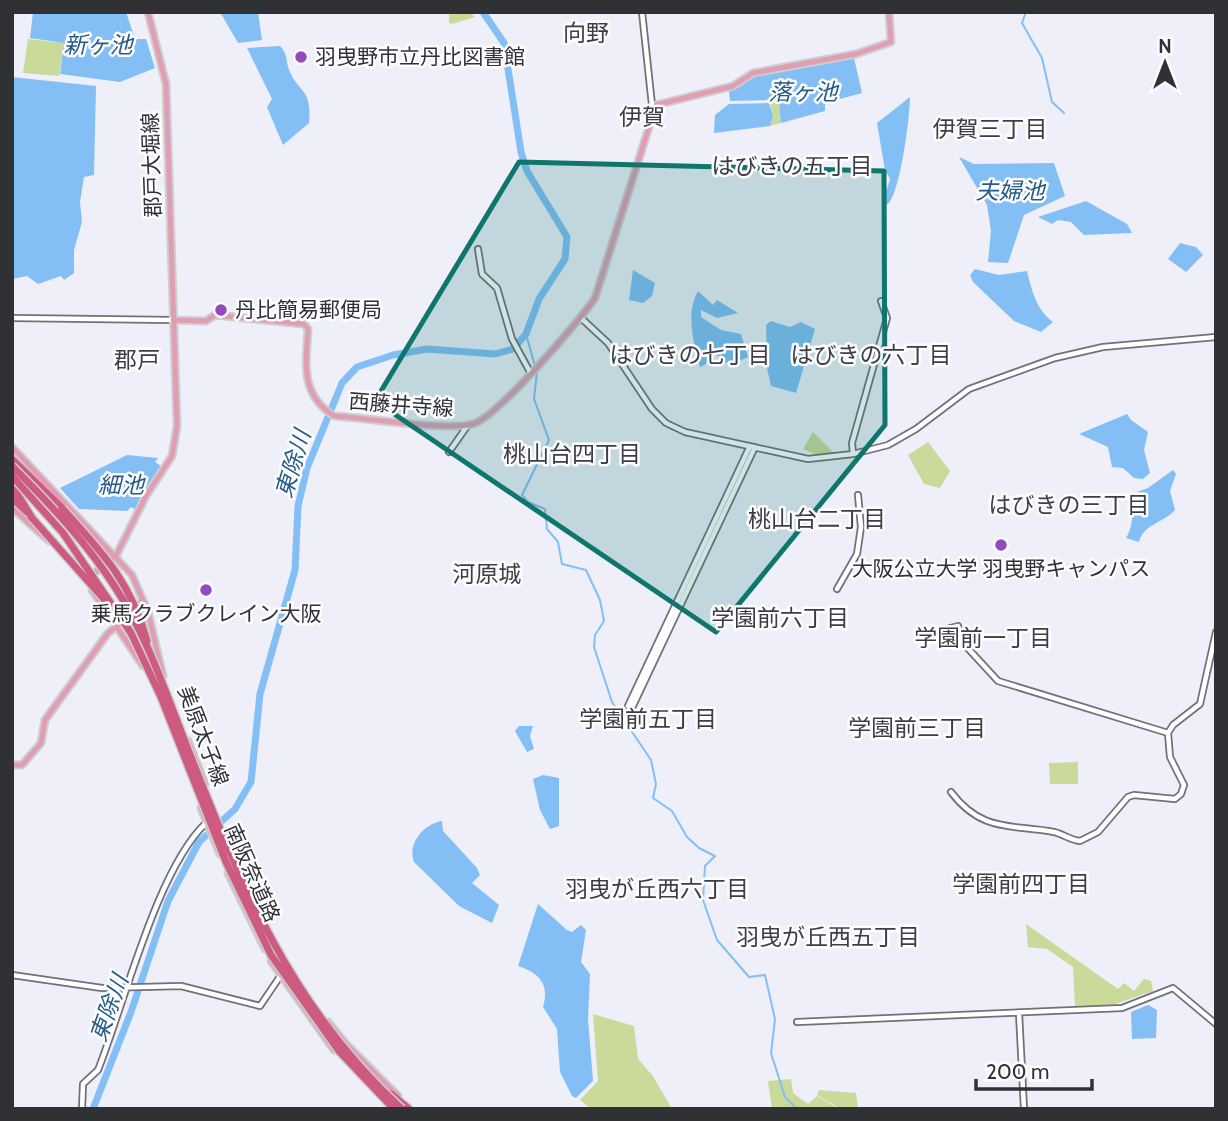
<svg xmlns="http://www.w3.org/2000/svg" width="1228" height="1121" font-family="Cabin,'Noto Sans JP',sans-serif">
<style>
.green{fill:#c9da9a}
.water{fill:#83bff5}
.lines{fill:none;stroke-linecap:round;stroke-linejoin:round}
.stream{stroke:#83bff5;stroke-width:2}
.river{stroke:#83bff5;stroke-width:7}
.minor-casing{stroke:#70717a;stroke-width:8}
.major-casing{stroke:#cdcecf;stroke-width:9}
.highway-casing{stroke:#cdcecf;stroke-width:10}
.minor{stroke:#fff;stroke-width:4.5}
.major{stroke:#e19db3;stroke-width:5}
.highway{stroke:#cd5b80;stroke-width:7}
.highway-bridge-casing{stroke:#cdcecf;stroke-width:10;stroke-linecap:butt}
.highway-bridge{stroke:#cd5b80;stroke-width:7}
.marked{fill:#0f766e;fill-opacity:0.2;stroke:#0f766e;stroke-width:5;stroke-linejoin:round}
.poi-dot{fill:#924abe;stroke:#fdfdff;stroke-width:2.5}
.labels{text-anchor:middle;stroke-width:5;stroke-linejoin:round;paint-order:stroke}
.poi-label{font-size:21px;fill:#303135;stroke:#fdfdff;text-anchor:start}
.street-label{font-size:21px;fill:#303135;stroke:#fdfdff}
.neighbourhood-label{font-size:23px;fill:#3c3d45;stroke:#fdfdff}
.water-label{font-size:23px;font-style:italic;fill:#255b87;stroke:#fdfdff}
</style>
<rect width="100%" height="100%" fill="#eeeff9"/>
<path class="green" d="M449,12H470L475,17L452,24L449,23Z
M28,39L64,43L59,76L23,73Z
M773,96H778L781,123L770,126L773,116L769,100Z
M813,432L834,453L817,455L803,449Z
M928,442L950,471L940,488L924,484L908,455Z
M1078,762V784H1050L1049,763Z
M1026,924L1118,989L1124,983L1134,991L1144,979L1151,981L1153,991L1112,1005L1075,1006L1073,967L1047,949L1028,947Z
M593,1014L634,1026L638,1059L653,1076L672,1109H591L580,1100L598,1081Z
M791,1079L793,1093L808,1104L817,1096L839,1109H772L768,1081Z
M819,1090L856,1093L858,1109L839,1108L817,1095Z"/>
<path class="water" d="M33,12H126L135,39H146L155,68L120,82L60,74L64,43L30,38Z
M220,12H258L262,40L238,43Z
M280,46C289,55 285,62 290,72C300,94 312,89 309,123L283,145L267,107L272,99L247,48Z
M854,58L862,93L825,103V111L781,123L778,96L769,100L730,101L729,91L755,74Z
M12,77L96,86L94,175L84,177L80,202L82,222L74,250V273L64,280L61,276L38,284L27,276L12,279Z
M910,97C910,116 900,196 887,205L884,198L890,179L885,170L877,123Z
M769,103L773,116L770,126L714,133L715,115L729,104Z
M959,157L974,164L1054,163L1065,196L1024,215L1008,263L988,262L991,231L987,205Z
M1086,201L1127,224L1132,233L1084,235L1071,222L1058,220L1052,224L1038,217Z
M1180,243L1196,247L1203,255L1186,272L1168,259Z
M975,269L999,275L1027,271C1032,291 1036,309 1053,322L1041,332L1014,321L973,282L970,275Z
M633,270L655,283L652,296L643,303L629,300Z
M698,291L713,305L717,300L738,313L717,318L701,310V317L721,330L741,334L748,357L730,365L708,349L706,364L700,367C694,344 685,313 698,291Z
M771,321L790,327L801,322L815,329L796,393L771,386L767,368L766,325Z
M1127,414L1131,420L1148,432L1144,450L1150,473L1143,479L1134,478L1123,468L1112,467L1108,447L1079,434Z
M127,455L158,458L155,462L161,466L136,510L131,507L127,511L79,509L60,488Z
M1173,470L1176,474L1170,491L1175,510C1164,523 1143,524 1139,542L1126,538C1136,523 1129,507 1137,492L1148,488Z
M519,726H533L530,736L534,749L527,752L515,731Z
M543,775L559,778V826L550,829L540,810L533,779Z
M442,821L443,831L477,868L480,875L472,883L499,905L492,923L459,906L414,862C407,843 424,824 442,821Z
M538,904L567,930L572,932L581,925L586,930L581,962L590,974L588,1019L593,1081L576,1098L572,1096L560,1072L557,1029L543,1007C550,984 539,973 518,966Z
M1148,1005L1157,1010L1156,1038L1132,1039L1131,1012Z"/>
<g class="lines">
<path class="stream" d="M1026,12L1022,23L1042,58L1052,102L1064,113
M526,334L535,366
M537,372L534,399L549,440L522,495L528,502L545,509L547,529L558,542L562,564L586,570L600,600L604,621L595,635L594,647L612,702L651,760L656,784L653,798L672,811L687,837L699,848L715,856L705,866L703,900L717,940L749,977L765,975L775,1019L771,1053L785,1097L797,1109"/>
<path class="river" d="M93,1109L131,1012L168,901L199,842L235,809L251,782L260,694L295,570L298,506L307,468L342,383L357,367L393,355L427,349L495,354L513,349L526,334L539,299L565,259L567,237L527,171L521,152L504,43L483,12"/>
<defs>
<path id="minor" d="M642,12L652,105
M478,249L482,274L497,288L512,339L530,372
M12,318L173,320
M581,318L608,343L652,409L666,423L685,432L808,459L853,454L888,445L916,429L969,389L1055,358L1103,347L1216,337
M449,452L468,425
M853,454L852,443L887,318L881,301
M837,589L857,554L861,527L858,495
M927,634L958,626L963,643L998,681L1168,733
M628,706L750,446
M631,710L755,447
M951,792C982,833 1012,824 1054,832C1063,834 1070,840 1080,841L1098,832L1128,797L1134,795L1175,799L1181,794L1184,785L1170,757L1168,733L1173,725L1200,704L1216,632
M12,975L102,988L181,986L260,1006L281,975
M1019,1013L1024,1109
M797,1022L1122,1008L1173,988L1216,1024
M82,1109L83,1084L98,1070C124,1005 157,869 206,823"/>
<path id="major" d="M173,320L206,321L215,315L304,324L308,329C306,365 300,394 334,416C367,418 445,431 473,424C496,418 579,322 595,298L656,105L733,86L753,73L856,54L891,42L889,12
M12,447L132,575L148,612L163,676
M12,508L49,541
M89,577L116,556L146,496L172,456L177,426L166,84L148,12
M92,590L143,666
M188,741L205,784
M12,765H22L41,743L45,720L108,633L140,608L142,599
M201,808L220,854
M228,873L265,949
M271,961L334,1050
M328,1022L347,1045L398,1096"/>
<path id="highway" d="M12,459L62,508
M12,485L32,518
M12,498L27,512
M391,1094L409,1109"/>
</defs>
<use href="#minor" class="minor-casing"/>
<use href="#major" class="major-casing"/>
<use href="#highway" class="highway-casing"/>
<use href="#minor" class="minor"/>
<use href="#major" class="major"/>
<use href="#highway" class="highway"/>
<defs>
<path id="highway-bridge" d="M12,466C49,503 87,543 115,587C148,637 167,697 189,752C242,887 292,1009 402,1109
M12,476L63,533L131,633L161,697L226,862L271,955L339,1051L394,1109
M62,508C102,552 131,582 147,641
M32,518L111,607"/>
</defs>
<use href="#highway-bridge" class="highway-bridge-casing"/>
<use href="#highway-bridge" class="highway-bridge"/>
</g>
<path class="marked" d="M519,162L884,171L885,425L716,632L375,401Z"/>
<g class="poi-dot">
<circle cx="301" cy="57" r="7"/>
<circle cx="221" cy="310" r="7"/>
<circle cx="1001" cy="545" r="7"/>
<circle cx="206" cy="590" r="7"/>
</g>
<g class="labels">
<g class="poi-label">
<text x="315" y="64">羽曳野市立丹比図書館</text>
<text x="235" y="317">丹比簡易郵便局</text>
<text x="1001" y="576" text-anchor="middle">大阪公立大学 羽曳野キャンパス</text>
<text x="206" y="621" text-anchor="middle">乗馬クラブクレイン大阪</text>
</g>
<g class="street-label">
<text transform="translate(152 165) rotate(-92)" y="7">郡戸大堀線</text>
<text transform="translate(401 405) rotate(4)" y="7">西藤井寺線</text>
<text transform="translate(203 736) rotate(69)" y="7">美原太子線</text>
<text transform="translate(252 873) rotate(66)" y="7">南阪奈道路</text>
</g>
<g class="neighbourhood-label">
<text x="586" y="41">向野</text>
<text x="642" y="125">伊賀</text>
<text x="990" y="137">伊賀三丁目</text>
<text x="792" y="174">はびきの五丁目</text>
<text x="690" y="363">はびきの七丁目</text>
<text x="871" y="363">はびきの六丁目</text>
<text x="137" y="368">郡戸</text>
<text x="572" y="462">桃山台四丁目</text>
<text x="1069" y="513">はびきの三丁目</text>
<text x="817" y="527">桃山台二丁目</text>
<text x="487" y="582">河原城</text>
<text x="780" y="626">学園前六丁目</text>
<text x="983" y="646">学園前一丁目</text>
<text x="648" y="727">学園前五丁目</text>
<text x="917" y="736">学園前三丁目</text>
<text x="1021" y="892">学園前四丁目</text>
<text x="657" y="897">羽曳が丘西六丁目</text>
<text x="828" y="945">羽曳が丘西五丁目</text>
</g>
<g class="water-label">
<text x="98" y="53">新ヶ池</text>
<text x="803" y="100">落ヶ池</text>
<text x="1010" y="199">夫婦池</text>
<text transform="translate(293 464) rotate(-73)" y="8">東除川</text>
<text x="121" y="493">細池</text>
<text transform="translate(109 1008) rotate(-70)" y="8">東除川</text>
</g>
</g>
<rect width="1228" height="1121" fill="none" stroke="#303135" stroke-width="28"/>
<g transform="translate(1165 63)" stroke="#fdfdff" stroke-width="5" paint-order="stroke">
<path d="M0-5L12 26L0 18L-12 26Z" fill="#303135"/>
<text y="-10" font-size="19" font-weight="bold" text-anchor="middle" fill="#303135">N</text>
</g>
<path d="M976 1079v10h116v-10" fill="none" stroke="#303135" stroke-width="3.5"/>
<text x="986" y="1079" font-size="21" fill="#303135" stroke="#fdfdff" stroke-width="5" paint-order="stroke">200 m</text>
</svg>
